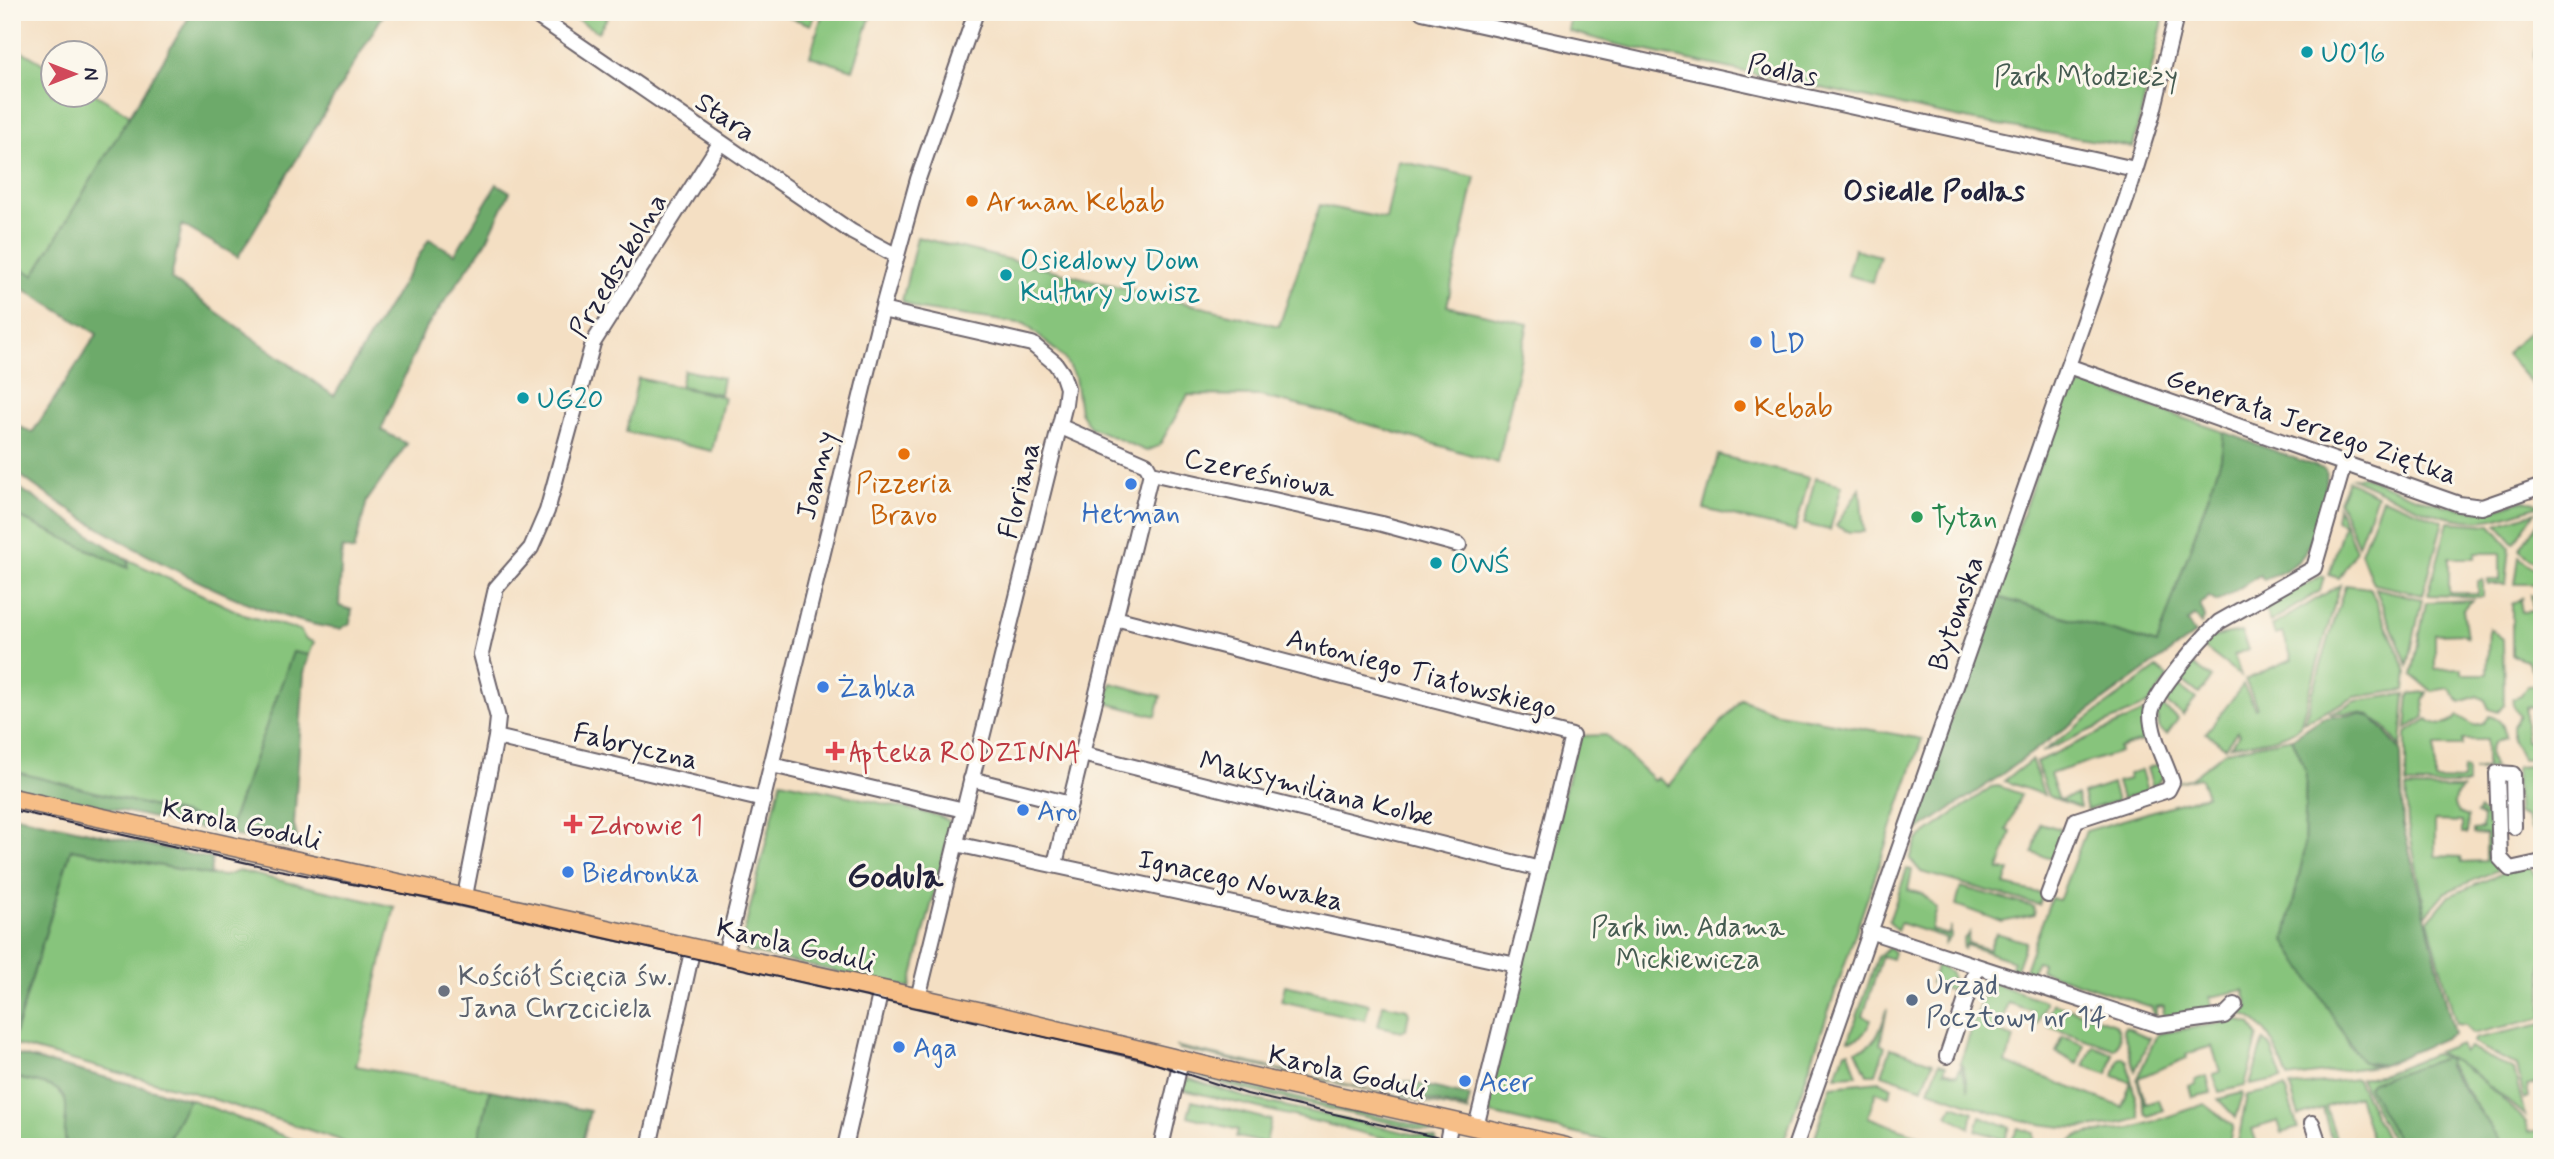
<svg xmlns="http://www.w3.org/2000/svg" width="2554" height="1159" font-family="Mynerve,sans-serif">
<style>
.green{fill:#87c47b;stroke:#54735b;stroke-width:2}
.forest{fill:#6daa6b;stroke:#486653;stroke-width:2}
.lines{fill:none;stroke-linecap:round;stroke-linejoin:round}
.minor-casing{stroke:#6c646b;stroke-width:18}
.major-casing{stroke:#6c646b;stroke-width:21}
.minor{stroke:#fff;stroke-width:14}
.major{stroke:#f6be87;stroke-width:18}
.tram{stroke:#22223b;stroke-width:2}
.culture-dot{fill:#0f9aa8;stroke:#fbf7ec;stroke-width:2.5}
.food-dot{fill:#e8710a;stroke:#fbf7ec;stroke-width:2.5}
.shop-dot{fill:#3f7fe0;stroke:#fbf7ec;stroke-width:2.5}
.leisure-dot{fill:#2e9e5b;stroke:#fbf7ec;stroke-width:2.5}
.health-dot{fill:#e0444e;stroke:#fbf7ec;stroke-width:2.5}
.worship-dot{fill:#6b7280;stroke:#fbf7ec;stroke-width:2.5}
.service-dot{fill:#5c6f8a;stroke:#fbf7ec;stroke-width:2.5}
.labels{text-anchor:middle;stroke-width:6;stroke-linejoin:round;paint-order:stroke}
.culture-label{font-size:28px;fill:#0d838f;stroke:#fbf7ec;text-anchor:start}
.street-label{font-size:28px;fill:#22223b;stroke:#fbf7ec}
.park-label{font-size:28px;fill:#455b51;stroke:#fbf7ec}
.food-label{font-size:28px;fill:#c56008;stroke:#fbf7ec;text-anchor:start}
.shop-label{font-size:28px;fill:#366cbe;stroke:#fbf7ec;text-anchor:start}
.leisure-label{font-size:28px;fill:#27864d;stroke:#fbf7ec;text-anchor:start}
.health-label{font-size:28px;fill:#be3a42;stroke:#fbf7ec;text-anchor:start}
.worship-label{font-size:28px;fill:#5b616d;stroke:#fbf7ec;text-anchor:start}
.service-label{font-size:28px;fill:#4e5e75;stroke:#fbf7ec;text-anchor:start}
.neighbourhood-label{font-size:30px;font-weight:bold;fill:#22223b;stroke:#fbf7ec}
.district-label{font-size:35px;font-weight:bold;fill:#22223b;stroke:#fbf7ec}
</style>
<rect width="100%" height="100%" fill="#fbf7ec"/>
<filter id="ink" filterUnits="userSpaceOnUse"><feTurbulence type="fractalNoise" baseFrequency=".0143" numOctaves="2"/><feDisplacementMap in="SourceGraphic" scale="14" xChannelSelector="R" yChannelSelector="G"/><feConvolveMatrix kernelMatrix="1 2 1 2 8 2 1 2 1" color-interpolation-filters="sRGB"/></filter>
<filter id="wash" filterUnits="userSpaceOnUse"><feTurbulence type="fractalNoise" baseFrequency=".00686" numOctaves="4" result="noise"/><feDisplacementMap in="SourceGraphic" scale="28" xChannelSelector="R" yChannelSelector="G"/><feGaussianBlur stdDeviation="1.57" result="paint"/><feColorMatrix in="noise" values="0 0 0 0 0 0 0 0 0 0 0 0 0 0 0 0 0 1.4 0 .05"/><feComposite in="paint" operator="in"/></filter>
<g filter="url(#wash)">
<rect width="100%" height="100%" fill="#f4dfc3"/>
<path class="green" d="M565,12H611L598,32Z
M774,12H816L811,25Z
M823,12H872L853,70L810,56Z
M1571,12H2165L2133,147L1975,121L1615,44L1568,31Z
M2542,29V123L2534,54Z
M12,45L52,69V94H95L130,115L34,276L12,264Z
M1398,161L1475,177L1447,306L1528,324L1498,463L1333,414L1260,396L1188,395L1159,446L1146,451L1090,427L1080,412L1075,378L1064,358L1025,324L918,309L902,301L917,237L1279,326L1320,205L1386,219Z
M1854,249L1880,256L1872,282L1847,275Z
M2542,319V396L2506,354Z
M684,370L723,378L720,394L680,386Z
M638,378L724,397L712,451L626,432Z
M2085,384L2224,432L2221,459L2157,644L1994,596L2065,392Z
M1718,455L1809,478L1795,531L1704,509Z
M2362,476C2401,491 2441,510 2483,510C2502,511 2522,493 2540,505C2523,510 2505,518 2487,520C2441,525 2393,496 2352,478Z
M1815,478L1842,485L1830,530L1804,524Z
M2348,481L2377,495L2358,545L2339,501Z
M1860,488L1864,532H1849L1836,526Z
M2382,498L2443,521L2423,595L2373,584L2361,553Z
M2338,507L2356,550L2339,578L2329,575L2344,524L2336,520Z
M2535,512L2514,543L2497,524Z
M12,514L128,568L129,560L247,616L300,630L305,639L314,642L309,655L293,653L230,826L12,771Z
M2542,516V567L2519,550Z
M2448,522L2491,525L2510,547L2506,584H2488V580H2500V553H2476L2475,558H2449V593H2478V581L2483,580V597L2428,595Z
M2519,557L2538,571L2540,579L2533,584H2515Z
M2321,576L2324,577L2320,591L2270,622L2264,607Z
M2340,585L2300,726C2283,741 2252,742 2230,746L2240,734L2237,731L2225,747L2206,733L2243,685L2255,708L2257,707L2245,680L2292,659L2283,633L2275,635L2272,626Z
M2345,585L2370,588L2407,672L2405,690L2355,697L2304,722Z
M2375,588L2422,599L2408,666Z
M2531,595L2542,599V678H2536L2527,660L2512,655V604L2523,597L2520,601L2522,612L2533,611Z
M2472,600L2463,610L2467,637L2462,633L2435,634V669L2462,668V674H2487L2489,628L2503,639L2504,705L2498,712L2489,709L2485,700L2477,696L2460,702L2449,688L2432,691L2412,675L2426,602Z
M2241,632L2248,649L2234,655L2241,676L2202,646L2209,638Z
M2190,662L2212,678L2199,694L2179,678Z
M2157,668L2168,677L2149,704L2042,752Z
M1111,683L1161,696L1156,716L1106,703Z
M2175,683L2196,699L2183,715L2162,700Z
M2542,685V706L2526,707V741L2542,743V758L2522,759L2513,741V726L2520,715L2513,705V699L2521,696L2527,686Z
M2427,692L2423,701L2425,717L2406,729L2409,694Z
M2405,694L2401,747C2374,715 2372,709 2329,714L2356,701Z
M1741,699L1773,712L1922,739L1782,1147H1633L1486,1113L1578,736L1606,735L1654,780L1658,778L1668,786Z
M2159,704L2178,719L2167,734L2160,730L2156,713Z
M2146,711L2164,776L2153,788L2147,768L2158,764L2149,739L2119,748L2120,752L2050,774L2059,800L2077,795L2080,807H2078L2048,796L2036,762Z
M2458,716L2474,725L2483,723L2489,716C2501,719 2505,726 2505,738C2487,741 2488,755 2494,769L2473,770L2486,768V740H2462V746H2435V780L2462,781L2463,768L2467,769V785H2406V733L2428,719C2439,728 2449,726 2458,716Z
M2292,738L2306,770L2304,853L2285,941L2336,1018L2350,1047L2367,1064L2383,1065L2288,1078C2279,1055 2266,1016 2237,1014L2249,1007L2244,990L2210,997L2212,1012L2163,1019L2164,1006L2156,1007V1014L2153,1015L2152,1007L2040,970L2042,964L2037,962L2028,976L2023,975L2051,898L2059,900L2086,831L2207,795L2200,777L2177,782L2189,779L2226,751Z
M2031,760L2032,761L2044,795L2004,781Z
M2542,765V783H2532L2531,817L2542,818V833L2530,829L2527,817L2517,813L2516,767Z
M2141,770L2147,791L2122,799L2117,782L2129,779L2128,774Z
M781,781L939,816L949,821L951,827L910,988L749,952L741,945Z
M2112,784L2117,801L2087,810L2083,794Z
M1998,786L2021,794L2007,830L2011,832L1999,870H2010L2005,885L2043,894L2039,905L1921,872L1910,859L1917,840L1991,787Z
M2406,788L2462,789L2455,797L2454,805L2459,813L2468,817L2467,834H2462V822L2435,821V856L2461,857L2462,862L2486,861V835L2473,834V830L2482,829L2483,817L2476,814L2479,810L2494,819L2501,865L2500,869L2446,892L2426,915L2408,825Z
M2040,823L2061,829L2055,860L2033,853Z
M71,849L210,875L225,876L239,871L395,907L356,1066L490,1090L477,1147H353L337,1139L191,1092L12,1044Z
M2542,867V1018L2472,1034L2465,1025L2456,1024L2428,921L2449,896L2501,874L2504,868H2530L2537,878Z
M1907,869L1912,870L1908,890L1923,894L1937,909L1931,930L1948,935L1951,927V937L1945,944L1946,938L1900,923L1897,931L1889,921Z
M1961,887L2034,907L2035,915L2002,922L1956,905Z
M1969,933L1967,943L1989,950L1996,933L2026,942L2015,972L2010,970L2013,961L1966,945L1964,950L1963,940Z
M1889,948L1894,952L1892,959L1882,956L1863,1016L1871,1019C1867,1030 1862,1040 1849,1040L1878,956Z
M1937,964L1951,973L1953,992L1931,983Z
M1988,981L2045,1001L2046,1004L2037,1025L2030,1023L2033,1011L2008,1003L1999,1032L2014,1038L2006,1063L2122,1107L2131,1082L2114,1076L2119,1059L2123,1057L2127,1061L2140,1118C2063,1144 1994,1112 1929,1090L1939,1063L1946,1066L1944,1071L1957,1075L1961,1066L1968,1091L1963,1065L1960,1063Z
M1285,985L1369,1004L1365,1020L1281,1001Z
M2053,1003L2115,1024C2121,1031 2121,1043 2115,1049L2049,1027L2046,1021Z
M1383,1004L1407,1009L1409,1013L1406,1029L1402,1031L1378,1026Z
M1887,1009L1880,1044L1885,1047L1876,1074H1867L1856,1050C1878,1046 1881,1028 1887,1009Z
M2238,1020L2251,1024L2258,1037L2245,1086L2219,1092L2213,1074L2220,1072L2212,1046L2186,1054L2187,1058L2138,1078L2146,1104L2158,1100L2163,1110L2149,1116L2146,1114L2137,1079L2157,1034Z
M2542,1024V1082L2527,1086L2529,1097L2524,1099L2517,1066L2473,1043L2474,1039Z
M2125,1027L2150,1038L2135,1071L2123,1030Z
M2063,1036L2084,1044L2078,1064L2056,1052Z
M2264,1040L2272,1049L2282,1079L2250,1085Z
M2455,1045H2460L2463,1052L2470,1048L2514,1070L2525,1116L2471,1070L2437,1052Z
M1175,1046L1470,1112L1180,1049Z
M2093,1046L2113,1054L2108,1074L2084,1066Z
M1891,1048L1933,1062L1923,1088L1882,1074Z
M1845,1051H1849L1857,1075L1836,1076Z
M2434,1054C2469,1060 2500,1099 2526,1122L2529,1132L2542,1130V1147H2505L2444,1058L2372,1082L2368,1086L2401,1147H2395L2360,1079L2383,1074Z
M12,1076C26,1082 43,1081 56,1089C76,1100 60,1129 67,1147H12Z
M1200,1076L1430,1128L1434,1133L1233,1087Z
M2207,1076L2211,1093L2192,1097L2189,1086L2196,1084L2195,1080Z
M1187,1078L1247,1098L1436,1139L1437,1147H1421L1180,1089Z
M2356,1079L2358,1082L2390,1147H2374L2358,1096L2326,1107L2339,1147H2333L2323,1108L2299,1116L2290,1087Z
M1880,1081L1892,1087L1889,1096L1876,1092L1868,1117L1949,1147H1832L1831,1143L1815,1137L1831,1086Z
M2285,1088L2298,1128L2282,1133L2278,1121L2252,1129L2258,1147H2237L2247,1095Z
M2242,1093L2243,1095L2236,1118L2218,1099Z
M189,1099L312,1147H164Z
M1192,1101L1271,1120L1266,1143L1236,1137L1238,1130L1188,1116Z
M2205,1104L2233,1126L2228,1147H2064L2079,1135L2137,1127Z
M1953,1105L1973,1112L1970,1128L1947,1115Z
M1980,1116L2010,1127L2005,1140L1976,1130Z
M2018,1128L2034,1133L2033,1147L2011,1142Z"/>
<path class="forest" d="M192,12H385L238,257L182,225L171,279L334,396L429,239L455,254L497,184L510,192L486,242L424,331L381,430L407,444L367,501L354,551L342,548L339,606L352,610L350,623L340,629C249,619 84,526 12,469L13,423L32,433L97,334L12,282V264L34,275Z
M2224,432L2326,470C2330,484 2313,541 2304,554C2295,568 2278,574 2264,580L2260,575L2217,602L2209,597L2200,604L2205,617L2201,624L2195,616L2187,622L2195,634L1994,780L1910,836L1994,596L2157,644L2221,459Z
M12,483L128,560V568L12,514Z
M293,652L309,655L304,673L294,825L300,850L12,787V771L230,826Z
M2359,714L2372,717L2401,751L2403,825L2454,1034L2383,1065L2362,1062L2285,941L2304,853L2306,770L2292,738L2322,718Z
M12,815L212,859L210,875L71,849L12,1043Z
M12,1046L13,1053L18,1055L189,1099L164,1147H67C59,1129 76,1100 56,1089C43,1081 26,1082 12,1076Z
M2444,1058L2449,1060L2448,1067L2505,1147H2401L2368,1087L2372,1082Z
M1405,1081L1470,1096L1467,1109L1402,1094Z
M490,1090L590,1111L581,1147H477Z"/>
</g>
<g filter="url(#ink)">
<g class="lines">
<defs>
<path id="minor" d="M531,12L852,232L897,256
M1422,12L2135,169
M882,310L1032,344L1055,363L1062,373L1067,388L1065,404L964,810
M2068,366L2459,504L2482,507L2542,486
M1059,426L1146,464L1151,473
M1151,473L1382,524L1459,545
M1115,618L1572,736L1476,1127
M496,737L764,800
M1082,754L1540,869
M772,765L964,810L918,998
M971,779L1070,804
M2514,827L2513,774L2497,773L2500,858L2510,869L2542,862
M956,844L1516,965
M1055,864L1151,473
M2048,895L2076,820L2168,790L2172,782C2165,761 2151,736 2151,714C2152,695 2204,636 2219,622L2314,568L2344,464
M465,896L496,737L498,718L481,654L496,588L531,548L547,511L593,343L720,143
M1869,931L2158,1025L2224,1016L2235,1005
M725,955L882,310L918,179L976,12
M1947,1056L1977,967
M2312,1123L2320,1147
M649,1147L693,947
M845,1147L881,990
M1161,1147L1181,1060
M1446,1147L1451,1121
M1795,1147L2127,197L2152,116L2177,12"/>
<path id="major" d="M12,798L978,1011L1235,1073L1566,1147"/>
</defs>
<use href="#minor" class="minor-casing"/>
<use href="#major" class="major-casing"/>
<use href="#minor" class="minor"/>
<use href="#major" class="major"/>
<path class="tram" d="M12,810L279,870L435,900L1138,1058L1247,1094L1479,1147"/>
</g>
</g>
<g class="culture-dot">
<circle cx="2307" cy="52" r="7"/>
<circle cx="1006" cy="275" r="7"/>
<circle cx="523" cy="398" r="7"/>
<circle cx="1436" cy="563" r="7"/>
</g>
<g class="food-dot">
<circle cx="972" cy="201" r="7"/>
<circle cx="1740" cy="406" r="7"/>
<circle cx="904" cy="454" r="7"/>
</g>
<g class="shop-dot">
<circle cx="1756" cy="342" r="7"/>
<circle cx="1131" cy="484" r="7"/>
<circle cx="823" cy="687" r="7"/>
<circle cx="1023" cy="810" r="7"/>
<circle cx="568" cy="872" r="7"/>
<circle cx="899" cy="1047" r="7"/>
<circle cx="1465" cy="1081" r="7"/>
</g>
<circle class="leisure-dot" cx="1917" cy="517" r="7"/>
<g class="health-dot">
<path d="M831.5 740.5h7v7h7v7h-7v7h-7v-7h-7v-7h7z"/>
<path d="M569.5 813.5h7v7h7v7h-7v7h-7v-7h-7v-7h7z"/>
</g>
<circle class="worship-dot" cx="444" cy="991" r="7"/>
<circle class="service-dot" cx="1912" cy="1000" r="7"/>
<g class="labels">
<g class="culture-label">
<text x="2321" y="62">UO16</text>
<text x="1020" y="269">Osiedlowy Dom<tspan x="1020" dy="32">Kultury Jowisz</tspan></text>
<text x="537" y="408">UG20</text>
<text x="1450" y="573">OWŚ</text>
</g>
<g class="street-label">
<text transform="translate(1783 69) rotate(12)" y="10">Podlas</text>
<text transform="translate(726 116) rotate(34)" y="10">Stara</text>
<text transform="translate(617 265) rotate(-59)" y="10">Przedszkolna</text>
<text transform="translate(2312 425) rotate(19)" y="10">Generała Jerzego Ziętka</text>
<text transform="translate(1260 472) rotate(12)" y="10">Czereśniowa</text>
<text transform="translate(815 475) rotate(-76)" y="10">Joanny</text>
<text transform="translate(1018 490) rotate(-76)" y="10">Floriana</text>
<text transform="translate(1955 613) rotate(-71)" y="10">Bytomska</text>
<text transform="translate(1422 672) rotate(15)" y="10">Antoniego Tiałowskiego</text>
<text transform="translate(636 745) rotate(13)" y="10">Fabryczna</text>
<text transform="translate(1317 788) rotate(14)" y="10">Maksymiliana Kolbe</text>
<text transform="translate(242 823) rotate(12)" y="10">Karola Goduli</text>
<text transform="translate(1241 879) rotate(12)" y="10">Ignacego Nowaka</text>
<text transform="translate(796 944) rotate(13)" y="10">Karola Goduli</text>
<text transform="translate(1348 1071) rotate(13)" y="10">Karola Goduli</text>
</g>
<g class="park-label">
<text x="2086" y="85">Park Młodzieży</text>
<text x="1688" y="936">Park im. Adama<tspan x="1688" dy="32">Mickiewicza</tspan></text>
</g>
<g class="food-label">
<text x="986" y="211">Arman Kebab</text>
<text x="1754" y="416">Kebab</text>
<text x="904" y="492" text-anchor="middle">Pizzeria<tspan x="904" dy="32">Bravo</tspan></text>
</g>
<g class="shop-label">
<text x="1770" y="352">LD</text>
<text x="1131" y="522" text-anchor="middle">Hetman</text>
<text x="837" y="697">Żabka</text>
<text x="1037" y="820">Aro</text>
<text x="582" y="882">Biedronka</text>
<text x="913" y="1057">Aga</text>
<text x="1479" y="1091">Acer</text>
</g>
<g class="leisure-label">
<text x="1931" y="527">Tytan</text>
</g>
<g class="health-label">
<text x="849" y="761">Apteka RODZINNA</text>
<text x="587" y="834">Zdrowie 1</text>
</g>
<g class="worship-label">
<text x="458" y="985">Kościół Ścięcia św.<tspan x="458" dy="32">Jana Chrzciciela</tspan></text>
</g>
<g class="service-label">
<text x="1926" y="994">Urząd<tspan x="1926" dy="32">Pocztowy nr 14</tspan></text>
</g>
<g class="neighbourhood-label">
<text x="1934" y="200">Osiedle Podlas</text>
</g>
<g class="district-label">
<text x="895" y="887">Godula</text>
</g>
</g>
<rect width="2554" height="1159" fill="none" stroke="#fbf7ec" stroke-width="42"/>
<g transform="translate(74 74) rotate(90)"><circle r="33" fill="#fbf7ec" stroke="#a4a2a5" stroke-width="2"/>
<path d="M0-5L12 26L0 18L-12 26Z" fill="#d1495b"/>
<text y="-10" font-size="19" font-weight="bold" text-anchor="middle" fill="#22223b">N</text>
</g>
</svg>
